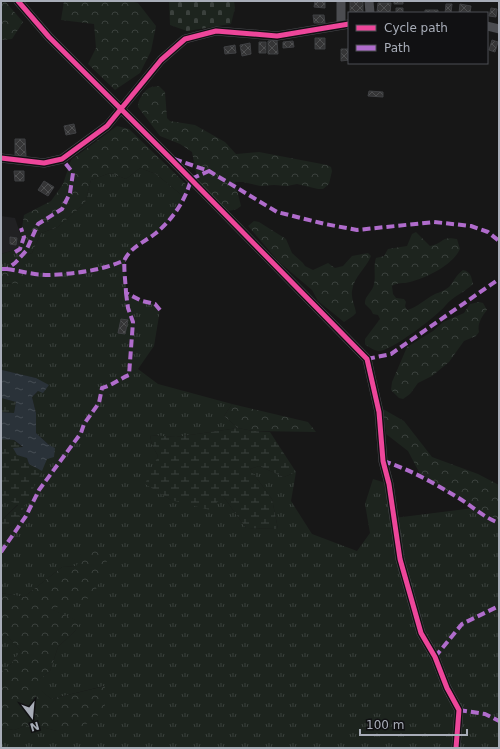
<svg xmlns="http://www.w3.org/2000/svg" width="500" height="749" font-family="'DejaVu Sans',sans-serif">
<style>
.built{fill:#212123}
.grass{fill:url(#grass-tufts)}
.forest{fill:url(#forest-crowns)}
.wetland{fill:url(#wetland-marsh)}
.cemetery{fill:url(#cemetery-stones)}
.water{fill:url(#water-ripples)}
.building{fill:url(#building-cross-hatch);stroke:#3f4043}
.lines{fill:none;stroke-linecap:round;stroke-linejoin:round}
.street{stroke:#4b4c50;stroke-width:9}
.quiet{stroke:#b06ccc;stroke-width:4;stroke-dasharray:8 4;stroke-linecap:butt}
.cycleway-casing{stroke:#111113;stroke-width:8}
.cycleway{stroke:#ed469a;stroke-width:5}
</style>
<defs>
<pattern id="grass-tufts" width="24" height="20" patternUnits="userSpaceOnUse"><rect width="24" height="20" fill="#1d241e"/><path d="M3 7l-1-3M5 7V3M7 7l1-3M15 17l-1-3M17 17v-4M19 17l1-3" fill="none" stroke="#3b413d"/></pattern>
<pattern id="forest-crowns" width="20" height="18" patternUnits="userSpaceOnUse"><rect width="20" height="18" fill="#1d241e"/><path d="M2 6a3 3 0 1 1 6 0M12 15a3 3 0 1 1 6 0" fill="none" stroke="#3b413d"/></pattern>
<pattern id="wetland-marsh" width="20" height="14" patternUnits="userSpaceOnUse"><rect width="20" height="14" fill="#1d241e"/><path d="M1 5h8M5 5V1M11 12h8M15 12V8" fill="none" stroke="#3b413d"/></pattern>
<pattern id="cemetery-stones" width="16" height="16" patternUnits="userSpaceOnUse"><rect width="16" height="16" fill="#1d241e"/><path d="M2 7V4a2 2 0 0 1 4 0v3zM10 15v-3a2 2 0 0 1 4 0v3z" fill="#3b413d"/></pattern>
<pattern id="water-ripples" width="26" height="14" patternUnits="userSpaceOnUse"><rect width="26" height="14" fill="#2a3239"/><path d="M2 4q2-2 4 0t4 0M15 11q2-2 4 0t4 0" fill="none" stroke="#464d54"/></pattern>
<pattern id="building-cross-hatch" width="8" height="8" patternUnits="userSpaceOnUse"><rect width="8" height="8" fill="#353536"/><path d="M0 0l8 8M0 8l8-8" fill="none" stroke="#4f5051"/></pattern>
</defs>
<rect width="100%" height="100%" fill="#171717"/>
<path class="built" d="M1,216L15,218L21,236L19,246L11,251L1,254Z"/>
<path class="grass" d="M140,168L156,174L184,197L177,211L156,233L134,247L125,260L126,293L142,301L155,304L160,310L154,346L138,369L158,384L232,404L224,416L238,428L176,437L150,435L152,445L158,456L146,484L171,500L223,496L246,528L278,529L272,499L250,469L259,466L284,477L296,472L291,501L312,534L357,551L370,533L365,504L373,479L389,484L394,518L474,508L499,520V748H1V728L14,730L31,724L57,731L104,686L51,699L33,684L50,671L58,647L75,631L80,622L50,609L76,566L62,567L24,597L1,593V533L16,523L49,445L36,433V413L32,397L38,391L36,378L1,370V283L10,284L25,272L1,271V254L11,251L19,246L21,257L32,253L41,233L58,227L85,203L91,180L110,173L126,179Z
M1,496L18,504L1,521Z
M6,635L21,651L10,665L1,672V640Z"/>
<path class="forest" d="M1,1H5L23,22L12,39L1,40Z
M64,1H130L138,3L156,26L151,51L140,73L115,90L88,64L96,48L94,24L61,20Z
M159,86L165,92L167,118L170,121L195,125L225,142L236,154L259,152L327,165L331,167L332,171L329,184L323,189H318L297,184L287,186L274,185L260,186L243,182H235L241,206L237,209L229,211L198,183L192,152L180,144L160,136L138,107C137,101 144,91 149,88C152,86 156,87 159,86Z
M117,126L129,129L189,187L184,197L156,174L140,168L126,179L110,173L91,180L85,203L58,227L41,233L32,253L21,257L19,246L24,215L51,201L63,184L71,160Z
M254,221L259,222L286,239L292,253L303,263L305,266L313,270L328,263L335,268L343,266L352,256L368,253L371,256C366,269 354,276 352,291C351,298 355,306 356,313L353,316L344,322L318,301L312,290L279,262L248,226Z
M416,232L430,246C445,243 440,236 457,239L460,249C453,265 426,278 410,282C404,284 397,282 392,286L393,294L396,298L404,299L406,302L405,306L407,310C418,307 425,299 435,294C440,292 444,291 449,287C454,281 456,275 463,270C471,272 471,276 473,284C466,291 458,294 451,300C447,303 444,308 440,311C431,320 390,352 378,351C374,350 368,347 365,344V339L380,319L378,315L373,314L371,310L365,304C364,296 373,292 374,284C376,276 373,267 376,258L384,256L388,249L407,246L412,234Z
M1,271L25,272L28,284L1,283Z
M479,302L483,303L487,310C482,316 477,324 479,332L476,336L464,341L449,362L432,376L418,383L410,394L403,399L399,398L391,390L392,382L407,347L433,331L443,322L464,313L470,304Z
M232,404L308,422L316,432L253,431L238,428L224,416Z
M383,409L404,421L432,457L478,474L499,485V520L474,508L420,474L408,451L386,434Z
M90,545L108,558L93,597L51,609L81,622L75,631L58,647L50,671L34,684L51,699L105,686V710L82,727L57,731L31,724L14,730L1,728V672L10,665L21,651L6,635L1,640V593L24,597L62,567L76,566Z"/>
<path class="wetland" d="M1,398L16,402L14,413L1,412Z
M238,428L253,431L270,432L296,472L284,477L259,466L250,469L272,499L278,529L246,528L223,496L210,510L171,500L145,484L158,456L152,445L150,435L176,437Z
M1,439L14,440L23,448H13L27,458L29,464L42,471L16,523L1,533V521L18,505L1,496Z"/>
<path class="cemetery" d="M169,1H234L235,8L231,24L187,31L170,25Z"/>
<path class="water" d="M2,370L36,378L49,385L43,393L38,391L32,397L36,413V433L49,445L55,448L54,457L47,459L42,471L29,464L27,458L17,455L13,448L23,447L14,440L1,439V412L14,413L16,402L1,398Z"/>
<path class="building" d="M315,1H325V8L314,7Z
M350,1H363V13H350Z
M394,1H403V4H394Z
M378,3H391L390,13L377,12Z
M446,4H452L451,13H445Z
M460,4L471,6L470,13H459Z
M396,8H403V13H396Z
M491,8L497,9L496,17L489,16Z
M425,10H438V13H425Z
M313,15H324L325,23H314Z
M315,38H325V49H315Z
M277,40L278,54H268V41Z
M492,40L498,42L495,52L489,50Z
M293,41L294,47L283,48V42Z
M259,42H266V53H259Z
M250,43L251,54L242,56L240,45Z
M235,45L236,53L225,54L224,47Z
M341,49H349V60L341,61Z
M369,91L383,92V97L368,96Z
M74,124L76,133L66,135L64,126Z
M15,139H25L26,156H15Z
M14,171H24V181H15Z
M44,181L54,187L48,196L38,190Z
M10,237L17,238L16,245L10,244Z
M121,319L128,320L125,334L118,333Z"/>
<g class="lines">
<path class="street" d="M18,1L49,37L170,158L367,359L379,412L383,461L389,484L400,559L421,633L435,657L447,688L459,710L456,748
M369,1L370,13
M341,25V1
M487,26L499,29
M1,158L44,163L62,159L107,126L161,60L185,39L216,31L277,36L349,24"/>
<path class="quiet" d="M174,159L209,171L277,212L325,224L357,230L434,222L471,226L488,232L499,241
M15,252L20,249L24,237L21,228
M1,269H7L15,263L26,251L38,224L62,209L70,193L73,173L62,159
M7,269C20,271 35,275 48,275C73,274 101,271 125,260
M160,310L155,304L142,301L126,293C126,286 123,265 125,259C132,246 145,242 156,233C172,220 186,200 191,179L209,171
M367,359L391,354L499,279
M383,461C409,469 434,483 457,497C472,506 483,517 499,523
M1,552L26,516L39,490L81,433L84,424L99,403L102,388C113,385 119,379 129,375L133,322L128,308L126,293
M435,657L462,624L499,606
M459,710L485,714L499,721"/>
<defs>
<path id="cycleway" d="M18,1L49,37L170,158L367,359L379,412L383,461L389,484L400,559L421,633L435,657L447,688L459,710L456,748
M1,158L44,163L62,159L107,126L161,60L185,39L216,31L277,36L349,24"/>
</defs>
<use href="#cycleway" class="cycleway-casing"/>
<use href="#cycleway" class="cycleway"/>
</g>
<rect width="500" height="749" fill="none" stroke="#a8adb8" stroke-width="4"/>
<rect x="348" y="12" width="140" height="52" fill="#111113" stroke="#4d4f55"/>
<rect x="356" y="25" width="20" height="6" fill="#ed469a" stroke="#4d4f55"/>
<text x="384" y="32" font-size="12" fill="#a8adb8">Cycle path</text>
<rect x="356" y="45" width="20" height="6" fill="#b06ccc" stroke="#4d4f55"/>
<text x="384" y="52" font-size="12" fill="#a8adb8">Path</text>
<g transform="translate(32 717) rotate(164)" stroke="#111113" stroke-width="3" paint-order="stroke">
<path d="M0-3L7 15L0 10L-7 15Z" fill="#a8adb8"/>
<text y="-6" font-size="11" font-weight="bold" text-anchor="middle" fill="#a8adb8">N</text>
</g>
<path d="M360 729v6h107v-6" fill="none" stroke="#a8adb8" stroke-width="2"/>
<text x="366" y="729" font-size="12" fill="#a8adb8" stroke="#111113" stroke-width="3" paint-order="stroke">100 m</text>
</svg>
